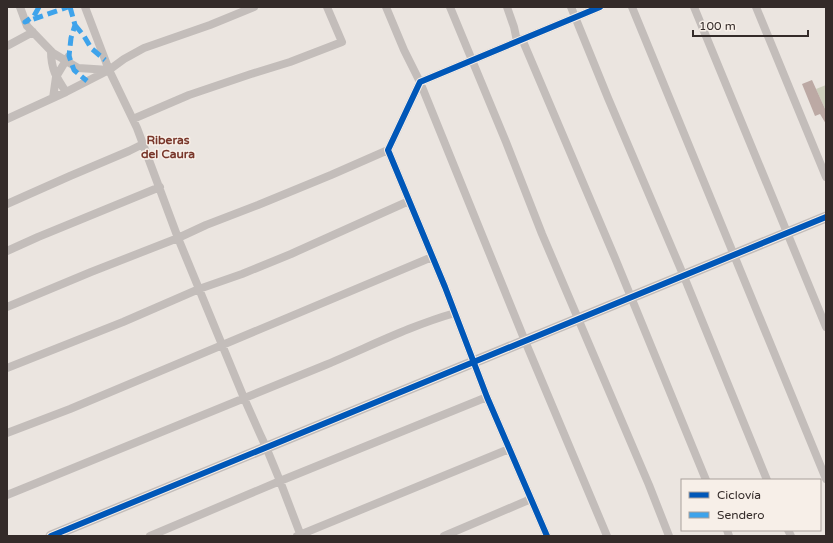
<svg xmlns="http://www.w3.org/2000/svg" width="833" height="543" font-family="'Varela Round',sans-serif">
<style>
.green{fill:#cdcebc}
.building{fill:#bca9a4}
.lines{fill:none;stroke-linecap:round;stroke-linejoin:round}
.minor{stroke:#c3bdba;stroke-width:8}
.tertiary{stroke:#c3bdba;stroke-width:11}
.quiet{stroke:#3ea3eb;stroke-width:5;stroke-dasharray:10 5;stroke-linecap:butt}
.cycleway-casing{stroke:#f7efe8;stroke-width:8}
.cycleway{stroke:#0057b8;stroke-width:6}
.labels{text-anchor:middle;stroke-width:3;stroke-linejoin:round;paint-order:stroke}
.neighbourhood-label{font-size:12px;font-weight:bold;fill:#79372b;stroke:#f7efe8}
</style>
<rect width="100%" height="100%" fill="#ebe5e0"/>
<path class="green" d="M826,85V111L816,89Z"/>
<path class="building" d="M812,80L826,111V124L820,114L815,116L802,84Z"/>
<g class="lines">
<path class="minor" d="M20,7L27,26L53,53L78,68L109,70L137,128L178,238L244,398L260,434L266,447L280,481L301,536
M85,7L109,70
M386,7L404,50L420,82L525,341L607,536
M450,7L506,142L542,234L649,485L669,536
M507,7L514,27L517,41
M571,7L608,98L685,279L767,480
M632,7L826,479
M694,7L826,327
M756,7L826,177
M522,39L615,258L706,480
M7,46L33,32
M51,51C51,69 56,77 66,92
M53,98L56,77L68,57
M7,119L66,92L109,70L124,59L144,48L210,25L254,7
M133,119L189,95L251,74L290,62L342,42L327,7
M7,204L70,176L129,151L143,144
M7,251L38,237L160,187
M7,307L91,272L178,238L206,225L258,205L331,175L388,150
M7,368L123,322L199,289L242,274L291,254L409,201
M7,433L70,409L432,257
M7,495L39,482C134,444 228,404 323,366C367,348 409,326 455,313
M727,530L729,536
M788,530L791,536
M150,536L280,481L487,397
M297,536L509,449
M444,536L531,499
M547,536L487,397L445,287L388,150L420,82L600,7"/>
<path class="tertiary" d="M51,536L826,217"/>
<path class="quiet" d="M39,7L34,16L25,22L68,7
M70,7L75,25L71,38L69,56L74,70L87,81
M75,25L84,36L91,48L105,60"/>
<defs>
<path id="cycleway" d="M51,536L826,217
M547,536L487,397L445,287L388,150L420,82L600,7"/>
</defs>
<use href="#cycleway" class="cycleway-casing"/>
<use href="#cycleway" class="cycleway"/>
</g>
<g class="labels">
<g class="neighbourhood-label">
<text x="168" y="144">Riberas<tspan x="168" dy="14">del Caura</tspan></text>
</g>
</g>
<rect width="833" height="543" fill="none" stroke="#342b29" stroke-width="16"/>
<rect x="681" y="479" width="140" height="52" fill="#f7efe8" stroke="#a9a19c"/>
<rect x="689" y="492" width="20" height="6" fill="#0057b8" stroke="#a9a19c"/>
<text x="717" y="499" font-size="12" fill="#342b29">Ciclovía</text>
<rect x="689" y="512" width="20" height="6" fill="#3ea3eb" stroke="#a9a19c"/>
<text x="717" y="519" font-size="12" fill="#342b29">Sendero</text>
<path d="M693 30v6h115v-6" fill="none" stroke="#342b29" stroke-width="2"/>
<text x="699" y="30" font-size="12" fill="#342b29" stroke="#f7efe8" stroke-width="3" paint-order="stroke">100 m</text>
</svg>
